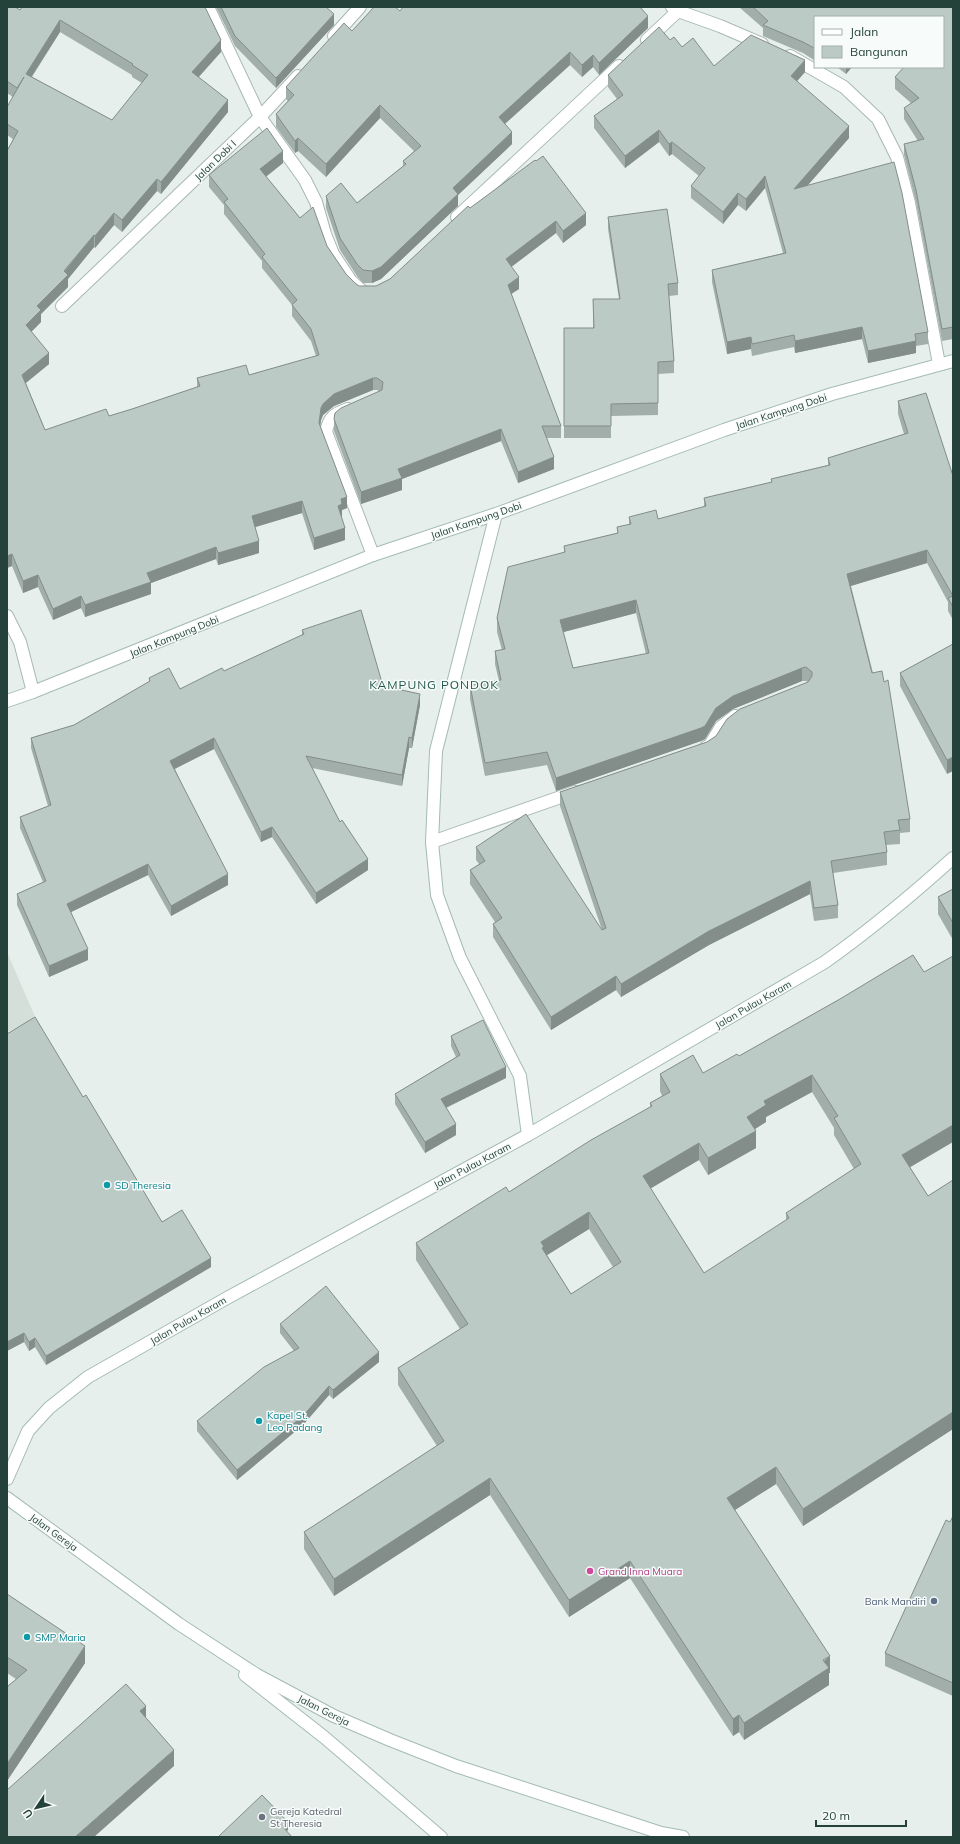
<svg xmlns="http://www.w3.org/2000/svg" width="960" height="1844" font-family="Mulish,sans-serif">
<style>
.built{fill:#d4dfda}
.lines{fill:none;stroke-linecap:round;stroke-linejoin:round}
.street-casing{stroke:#a8b8b2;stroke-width:14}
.secondary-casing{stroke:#a4bbb3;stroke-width:14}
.street{stroke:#fff;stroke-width:12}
.secondary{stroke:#fff;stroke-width:12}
.wall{fill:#a1aea9;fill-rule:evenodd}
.shaded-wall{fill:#838d89}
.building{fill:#bbcac4;stroke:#838d89;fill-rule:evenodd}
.culture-dot{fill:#0f9aa8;stroke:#f7fbf9;stroke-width:1.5}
.hotel-dot{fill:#d1479c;stroke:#f7fbf9;stroke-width:1.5}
.service-dot{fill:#5c6f8a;stroke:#f7fbf9;stroke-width:1.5}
.worship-dot{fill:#6b7280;stroke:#f7fbf9;stroke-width:1.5}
.labels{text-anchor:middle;stroke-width:3;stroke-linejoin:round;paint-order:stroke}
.street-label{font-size:10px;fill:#24423a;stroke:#f7fbf9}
.culture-label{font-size:10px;fill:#0d838f;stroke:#f7fbf9;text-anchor:start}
.hotel-label{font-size:10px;fill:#b23c85;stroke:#f7fbf9;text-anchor:start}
.service-label{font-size:10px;fill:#4e5e75;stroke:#f7fbf9;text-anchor:end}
.worship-label{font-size:10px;fill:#5b616d;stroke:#f7fbf9;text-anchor:start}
.quarter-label{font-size:12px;letter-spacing:1px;fill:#1f5548;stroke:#f7fbf9}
</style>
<rect width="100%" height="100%" fill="#e6efeb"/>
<path class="built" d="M7,952L36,1019L7,1032Z"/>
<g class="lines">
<defs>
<path id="street" d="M208,7L260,117L305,180L316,202L325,234L333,254L351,281L361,290
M672,7L678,11L720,26L762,44
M334,36L360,7
M647,40L678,11
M790,56L844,87L878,119L897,157L909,203L939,364
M457,217L619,66
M62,306L260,117L298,76
M348,409C334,414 329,417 326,432L373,555
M7,616L20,642L33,692
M706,747L710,745L721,727L735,716
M432,842L575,792"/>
<path id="secondary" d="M496,514L436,751L432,842L437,895L460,958L520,1076L528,1135
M7,701L33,692L373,555L496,514L724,430L832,394L953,361
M7,1479L28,1431L49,1408L88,1377L227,1298L528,1135L825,962C870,930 912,895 953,858
M7,1498L179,1624L257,1675L334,1716L390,1740L456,1766L661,1833L683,1837
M245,1675L324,1737L441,1837"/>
</defs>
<use href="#street" class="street-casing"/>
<use href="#secondary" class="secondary-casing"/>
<use href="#street" class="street"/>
<use href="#secondary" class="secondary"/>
</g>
<path class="wall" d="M7,7L221,52L199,77L228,112L161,194L157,191L122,232L114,225L95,248L94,247L68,279V287L41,314V322L31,332L49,364L26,383L45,430L109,416L132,409L197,387V378L249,375L316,356L311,341L292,316V305L262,268V261L224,214V205L209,187V175L283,163L266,177L300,218L327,246L346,274L355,283L359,286H376L390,279L470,208L586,225L563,243L556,233L511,267L519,289L511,294L561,426V438H546L554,469L518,483L501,441L402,479V490L361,504L334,431V419L379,391L377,390H373L334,406L323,415L321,420L320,425L347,508L342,510V516H341L345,540L314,550L302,513L255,527L259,553L218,565L216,559L151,583V594L85,617L81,608L53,620L38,587L23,593L12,566L7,568V151L13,139L7,135V107L13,97L7,93ZM60,32L132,75V77L142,83L112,120L32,77Z
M216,7H326L334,25L276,88L235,46Z
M739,7H953V339L942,341L916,202L904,155V144L918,141L904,119V108L911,103L895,89V77L943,67V17H815L814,60L803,53L763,36V28Z
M400,11L648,28L599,75L593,67L582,77L570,65L505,124L512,144L458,195V206L381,279L372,283H363L357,276L340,250L326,208V196L357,203L403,166V161L414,151L380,118L326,177L298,151L295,153L276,127V114L288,101L286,99V87L352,31Z
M670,40L682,47L714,66L805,72L797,81L849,138L808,185L928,332V344L916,346V353L868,363L862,339L795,353L794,347L752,356L751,349L727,354L712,282V270L783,253L765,188L746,211L738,205L723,224L691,198V186L699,176L672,154L669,156L659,142L625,168L594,128V116L617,99L608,87V75Z
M837,67H852L846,74Z
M608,217L678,283V295L669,296L674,361V373L658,374V415L611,416V438H564V328H593V299H619L608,229Z
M898,401L953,476V620L948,611V602L927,563L851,586L910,819V832L900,833V844L886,845L887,852V865L833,873L838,905V918L814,921L810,894L709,945L621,997L616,990L551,1030L493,937V924L495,922L470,884V870L479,864L476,860V847L602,930L560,806V792L707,742L808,682L806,681H802L733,709L716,721L705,739L701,741L556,791L547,765L485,776L470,699V685L499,681L495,664V651L502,650L497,632V618L564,552V546L617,533V527L629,525V517L658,519L704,507V498L771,482V479L828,465V458L904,434L898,414ZM636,613L646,654L573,668L563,632Z
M302,630L383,686L420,705L412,748H409L402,786L312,768L340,822L368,870L316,904L272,837L261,842L214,749L175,769L228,885L171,916L148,875L71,912L88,960L49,977L17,905V894L43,882L20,828V817L48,806L31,748V738L74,725L149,682V678L180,689L224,671L302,635Z
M953,644L947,774L900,686V673Z
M953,889V940L938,914V897Z
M840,999L910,1167L928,1196L953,1180V1429L803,1526L776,1484L735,1510L830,1673H829V1685L744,1740L739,1732L733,1736L630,1578L569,1617L490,1495L334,1596L304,1549V1532L437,1446L398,1385V1368L460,1329L416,1260V1243L509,1192L650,1107V1103L662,1096L660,1091V1074L703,1073L739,1056ZM812,1092L834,1128V1135L854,1169L786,1213V1221L704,1273L650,1188L699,1160L708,1175L756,1148L755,1129L766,1122V1117ZM589,1229L613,1267L571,1294L547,1255Z
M7,1034L83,1097L162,1222L211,1267L46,1365L35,1347L29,1351L24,1342L7,1351Z
M451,1036L506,1078L446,1108L456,1135L425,1153L395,1104V1094L456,1057L451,1046Z
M280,1324L379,1362L333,1399L329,1395L303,1425L237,1480L197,1431V1421L294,1351L280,1333Z
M953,1516V1696L885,1666V1653L950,1522Z
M7,1594L85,1663L7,1781V1687L16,1679L7,1673Z"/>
<path class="shaded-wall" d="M334,14V25L276,88V78Z
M648,16V28L599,75V63Z
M60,20V32L26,85V74Z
M221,40V52L192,84V72Z
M814,48H815V59L814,60Z
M570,52V65L499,129V117Z
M593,55V67L582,77V65Z
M805,60V72L791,88V76Z
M846,67H852L846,74Z
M228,100V112L161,194V182Z
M380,105V118L326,177V164Z
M849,126V138L794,201V189Z
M659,130V142L625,168V156Z
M512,132V144L458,195V206L381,279L372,283V271L453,188Z
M298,138V151L295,153V141Z
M672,142V154L669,156V144Z
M283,151V163L260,181V169Z
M765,176V188L746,211V199Z
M157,179V191L122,232V220Z
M738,193V205L723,224V212Z
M114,213V225L95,248V236Z
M586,213V225L563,243V231Z
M556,221V233L506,271V259Z
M94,235V247L68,279V287L41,314V322L26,337V325L37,306Z
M519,277V289L508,296V285Z
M862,327V339L795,353V341Z
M751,337V349L727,354V342Z
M916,341V353L868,363V351Z
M49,353V364L22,386V375Z
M373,378V390L334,406L323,415L321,420L319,435V423L321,408L323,404L334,394Z
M501,429V441L402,479V490L361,504V492L398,469Z
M554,457V469L518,483V472Z
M347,497V508L342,510V516L338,518V506L341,499Z
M302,501V513L252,528V516Z
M345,528V540L314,550V538Z
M259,541V553L218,565V553Z
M216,547V559L151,583V594L85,617V605L147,573Z
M927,550V563L847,587V574Z
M12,554V566L7,568V556Z
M38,575V587L23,593V581Z
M81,596V608L53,620V609Z
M636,600V613L560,633V620Z
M802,668V681L733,709L716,721L705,739L701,741L556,791V778L716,708L733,696Z
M420,694V705L412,748V738Z
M409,737V748L402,786V775Z
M214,738V749L170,771V761Z
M953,757V771L947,774V760Z
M272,827V837L261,842V832Z
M368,859V870L316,904V893Z
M148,864V875L67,914V904Z
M228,874V885L171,916V906Z
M810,881V894L709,945L621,997V984L709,931Z
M88,949V960L49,977V966Z
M616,976V990L551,1030V1017Z
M506,1067V1078L441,1110V1099Z
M812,1075V1092L766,1117V1122L747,1134V1117L764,1101Z
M456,1124V1135L425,1153V1142Z
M953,1125V1142L902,1172V1155Z
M756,1131V1148L708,1175V1158Z
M699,1143V1160L643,1193V1176Z
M589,1212V1229L544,1257L541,1242Z
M211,1258V1267L46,1365V1356Z
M24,1333V1342L7,1351V1342Z
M35,1338V1347L29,1351V1342Z
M379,1352V1362L333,1399V1390Z
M329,1386V1395L303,1425L237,1480V1470Z
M953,1412V1429L803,1526V1509Z
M776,1467V1484L727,1515V1498Z
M490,1478V1495L334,1596V1579Z
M630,1561V1578L569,1617V1600Z
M85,1646V1663L7,1781V1764Z
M830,1656V1673H829V1685L744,1740V1723Z
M146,1706V1723L140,1711Z
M739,1715V1732L733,1736V1719Z
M174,1750V1766L94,1837H75Z
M288,1822V1830L283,1835V1827Z"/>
<path class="building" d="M7,7H15L20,10L22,7H205L221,40L192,72L228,100L161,182L157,179L122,220L114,213L95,236L94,235L64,271L68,275L37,306L41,310L26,325L49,353L22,375L45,430L106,409L109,416L132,409L200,386L197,378L246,365L249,375L319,355L311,329L292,305L297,300L262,257L265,254L224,202L228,199L209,175L267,128L283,151L260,169L300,218L313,207L327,246L346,274L355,283L359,286H376L390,279L468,206L470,208L535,160L536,161L543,156L586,213L563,231L556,221L506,259L519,277L508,285L561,426H542L554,457L518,472L501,429L398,469L402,478L361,492L334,419L335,413L341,408L382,390L383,382L377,378H373L334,394L323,404L321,408L319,423L347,497L341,499L342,504L338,506L345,528L314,538L302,501L252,516L259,541L218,553L216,547L147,573L151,582L85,605L81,596L53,609L38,575L23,581L12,554L7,556V151L18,131L7,124V107L24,77L17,88L7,81V82ZM60,20L133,64L132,65L148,75L112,120L26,74Z
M221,7H326L334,14L276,78L235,36Z
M374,7H395L400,11L403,7H640L648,16L599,63L593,55L582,65L570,52L499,117L512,132L453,188L458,194L381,267L372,271L363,270L357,264L340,238L326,196L341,183L357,203L406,164L403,161L421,146L380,105L326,164L298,138L295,141L276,114L294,95L286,87L344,23L352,31Z
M753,7H953V327L942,329L916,190L904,144L924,139L904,108L919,98L895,77L904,67H943V17H815V48H814L803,42L763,25L768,21Z
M659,27L670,40L674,37L682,47L693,38L714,66L751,35L805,60L791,76L849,126L794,189L894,162L902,193L928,332L915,334L916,341L868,351L862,327L795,341L794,335L752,344L751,337L727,342L712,270L786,253L765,176L746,199L738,193L723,212L691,186L705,168L672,142L669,144L659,130L625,156L594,116L623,95L608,75Z
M667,209L678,283L668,284L674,361L658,362V403L611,404V426H564V328H594L593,299H620L608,217Z
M926,393L953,476V607L948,598L953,596L927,550L847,574L872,673L882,671L884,682L888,680L910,819L898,820L900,830L884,832L887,852L831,861L838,905L814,908L810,881L709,931L621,984L616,976L551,1017L493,924L502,918L470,870L485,861L476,847L526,814L602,930L606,928L560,792L707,742L716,736L727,719L740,709L808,682L812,676V672L806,667L802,668L733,696L716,708L705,726L701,728L556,778L547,752L485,763L470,685L501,680L495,651L505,649L497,618L508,567L565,552L564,546L618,533L617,527L631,524L629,517L656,510L658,519L706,506L704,498L772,482L771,479L830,465L828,458L908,433L898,401ZM636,600L649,653L573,668L560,620Z
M361,610L383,686L420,694L412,738L409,737L402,775L306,756L340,822L342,820L368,859L316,893L272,827L261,832L214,738L170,761L228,874L171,906L148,864L67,904L88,949L49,966L17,894L46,881L20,817L51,805L31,738L74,725L150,681L149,678L169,668L180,689L222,668L224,671L304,634L302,630Z
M953,644V757L947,760L900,673Z
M953,889V923L938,897Z
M913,955L924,972L953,956V1125L902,1155L928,1196L953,1180V1412L803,1509L776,1467L727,1498L830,1656L823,1660L829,1668L744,1723L739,1715L733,1719L630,1561L569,1600L490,1478L334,1579L304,1532L444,1441L398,1368L468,1324L416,1243L506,1187L509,1192L591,1140L652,1106L650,1103L670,1092L660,1074L693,1055L703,1073L737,1054L739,1056L840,999ZM812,1075L838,1116L834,1118L861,1164L786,1213L789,1218L704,1273L643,1176L699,1143L708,1158L756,1131L747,1117L766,1105L764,1101ZM589,1212L621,1262L571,1294L542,1248L544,1247L541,1242Z
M35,1017L83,1097L86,1095L162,1222L182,1210L211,1258L46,1356L35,1338L29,1342L24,1333L7,1342V1034Z
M483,1020L506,1067L441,1099L456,1124L425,1142L395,1094L460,1055L451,1036Z
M326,1286L379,1352L333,1390L329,1386L303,1416L237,1470L197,1421L264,1367L299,1348L280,1324Z
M953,1516V1683L885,1653L946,1520L950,1522Z
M7,1594L85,1646L7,1764V1687L27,1670L7,1657Z
M126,1684L146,1706L140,1711L174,1750L75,1837H7V1790Z
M262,1795L288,1822L283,1827L292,1837H218Z"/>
<g class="culture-dot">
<circle cx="107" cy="1185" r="4"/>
<circle cx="259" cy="1421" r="4"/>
<circle cx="27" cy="1637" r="4"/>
</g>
<circle class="hotel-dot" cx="590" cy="1571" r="4"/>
<circle class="service-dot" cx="934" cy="1601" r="4"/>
<circle class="worship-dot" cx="262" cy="1817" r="4"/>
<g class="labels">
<g class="street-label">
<text transform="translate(215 160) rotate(-44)" y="4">Jalan Dobi I</text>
<text transform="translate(781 411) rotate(-18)" y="4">Jalan Kampung Dobi</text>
<text transform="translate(476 520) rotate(-19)" y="4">Jalan Kampung Dobi</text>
<text transform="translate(174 636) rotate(-22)" y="4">Jalan Kampung Dobi</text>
<text transform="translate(753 1004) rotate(-30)" y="4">Jalan Pulau Karam</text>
<text transform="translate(472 1165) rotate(-28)" y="4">Jalan Pulau Karam</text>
<text transform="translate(188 1320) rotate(-30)" y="4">Jalan Pulau Karam</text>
<text transform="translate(54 1532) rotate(36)" y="4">Jalan Gereja</text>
<text transform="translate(324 1710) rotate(27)" y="4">Jalan Gereja</text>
</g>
<g class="culture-label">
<text x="115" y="1189">SD Theresia</text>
<text x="267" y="1419">Kapel St.<tspan x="267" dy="12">Leo Padang</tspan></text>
<text x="35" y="1641">SMP Maria</text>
</g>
<g class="hotel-label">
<text x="598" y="1575">Grand Inna Muara</text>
</g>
<g class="service-label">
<text x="926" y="1605">Bank Mandiri</text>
</g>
<g class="worship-label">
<text x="270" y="1815">Gereja Katedral<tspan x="270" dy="12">St Theresia</tspan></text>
</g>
<g class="quarter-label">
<text x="434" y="689">KAMPUNG PONDOK</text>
</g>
</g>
<rect width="960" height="1844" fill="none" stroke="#24423a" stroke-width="16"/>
<rect x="814" y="16" width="130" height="52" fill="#f7fbf9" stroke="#a3b1ad"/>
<rect x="822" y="29" width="20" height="6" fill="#ffffff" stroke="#a3b1ad"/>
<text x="850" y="36" font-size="12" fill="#24423a">Jalan</text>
<rect x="822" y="46" width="20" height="12" fill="#bbcac4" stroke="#a3b1ad"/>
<text x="850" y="56" font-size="12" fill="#24423a">Bangunan</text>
<g transform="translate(36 1808) rotate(235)" stroke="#f7fbf9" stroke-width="3" paint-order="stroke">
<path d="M0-3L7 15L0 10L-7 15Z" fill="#24423a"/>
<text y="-6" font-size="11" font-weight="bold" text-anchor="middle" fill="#24423a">U</text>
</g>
<path d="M816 1820v6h90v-6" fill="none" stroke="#24423a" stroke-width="2"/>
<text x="822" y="1820" font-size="12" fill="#24423a" stroke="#f7fbf9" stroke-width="3" paint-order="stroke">20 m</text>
</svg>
